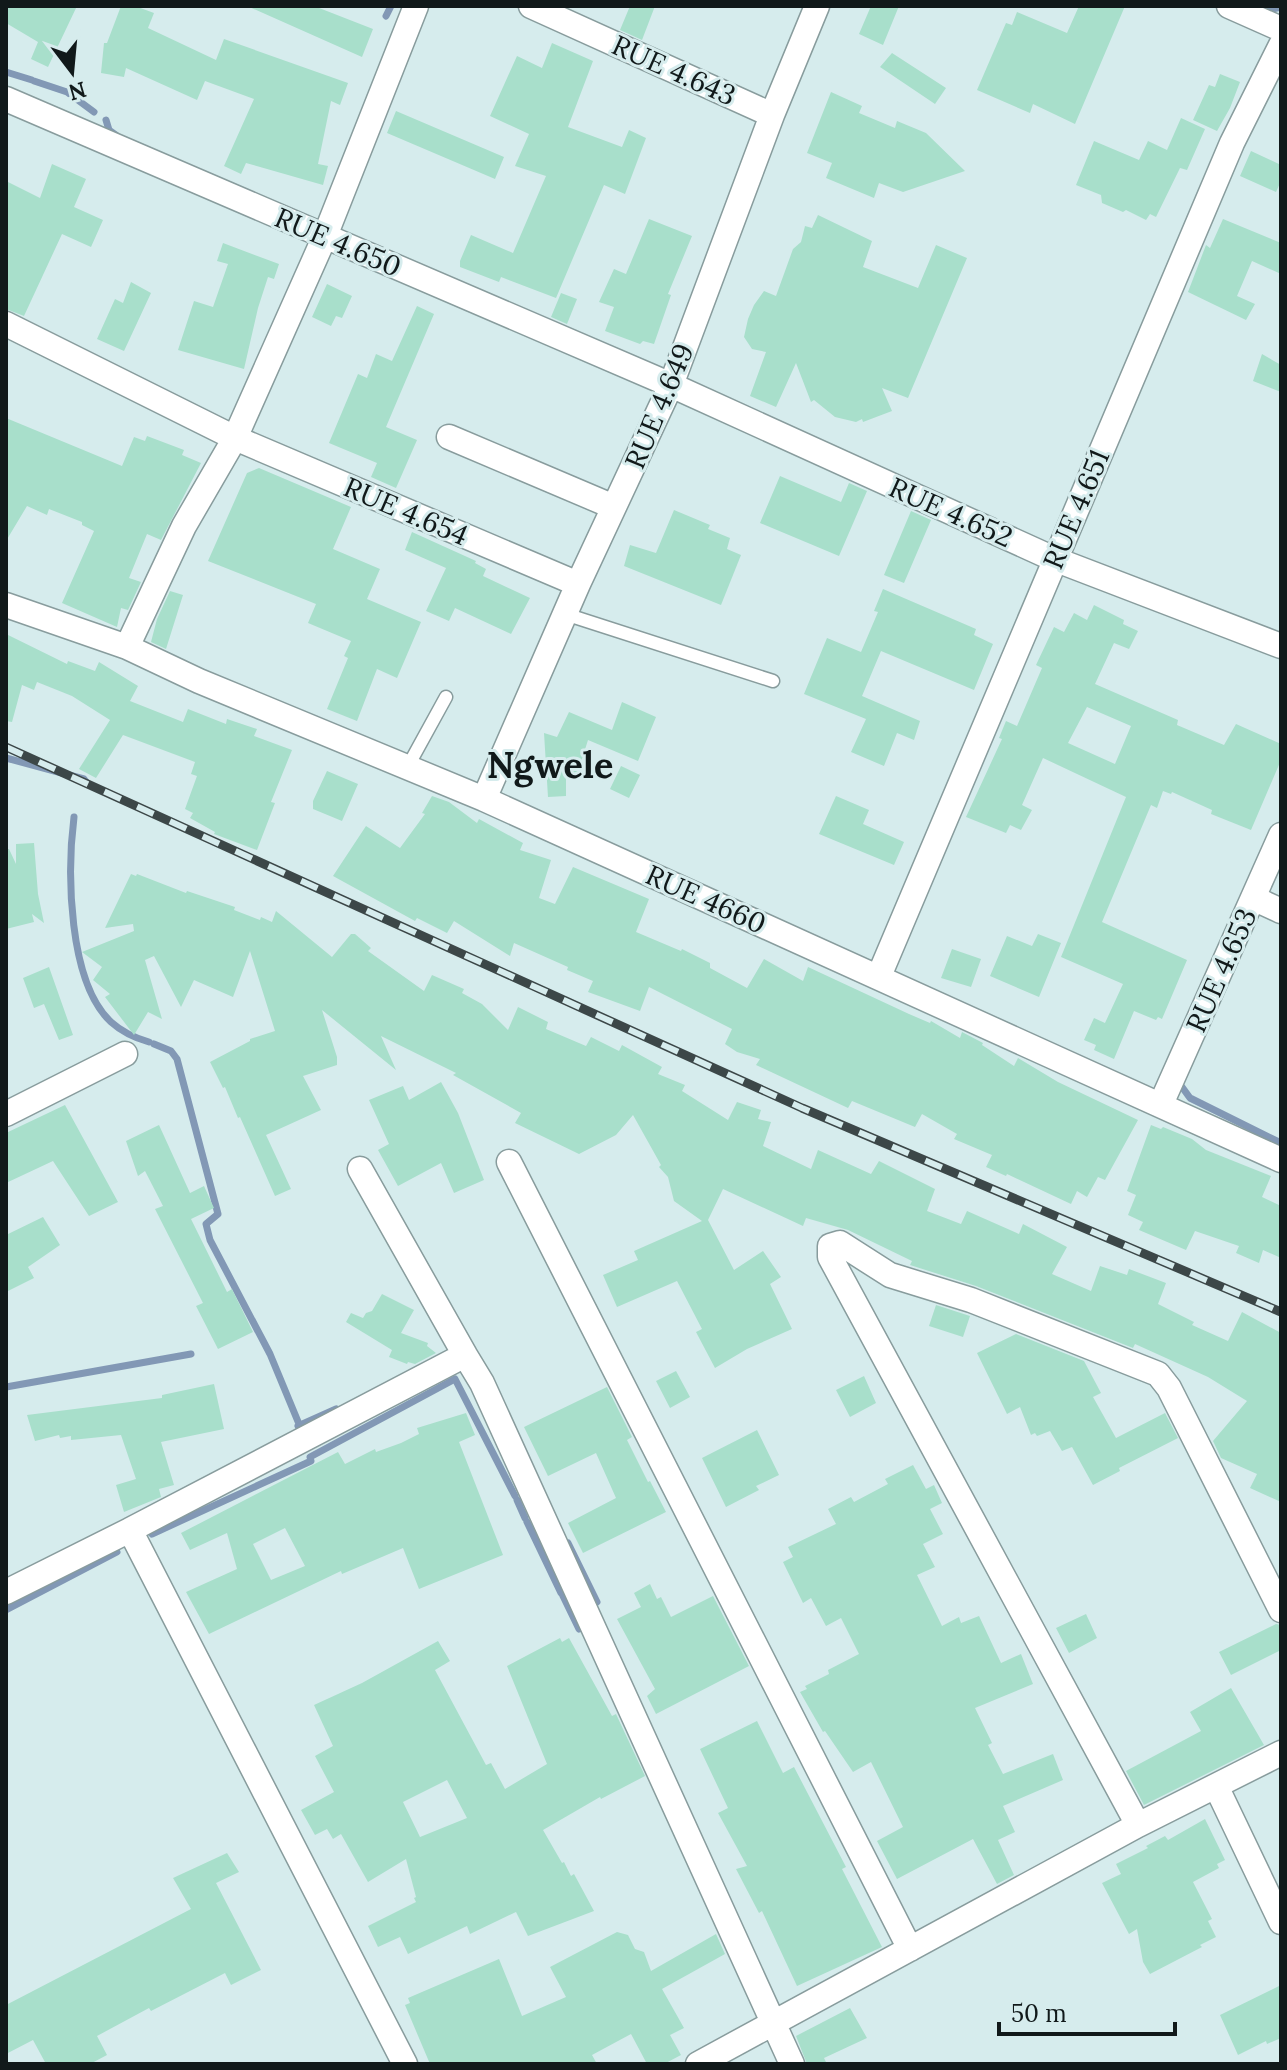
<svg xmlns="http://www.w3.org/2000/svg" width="1287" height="2070" font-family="Lora,serif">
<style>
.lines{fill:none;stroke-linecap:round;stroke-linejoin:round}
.stream{stroke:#8298b5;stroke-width:7}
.building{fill:#a8dfcb;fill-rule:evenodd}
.service-casing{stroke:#889c9d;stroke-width:15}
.minor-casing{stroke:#889c9d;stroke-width:27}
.service{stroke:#fff;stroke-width:12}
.minor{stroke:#fff;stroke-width:24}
.rail-casing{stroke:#3c4748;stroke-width:9}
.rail{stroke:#d6eced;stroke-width:6;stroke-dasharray:18;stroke-linecap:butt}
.labels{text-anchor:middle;stroke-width:6;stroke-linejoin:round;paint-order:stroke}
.street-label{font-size:28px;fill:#11191a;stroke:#d6eced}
.district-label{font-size:36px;font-weight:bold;fill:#11191a;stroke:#d6eced}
</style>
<rect width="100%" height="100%" fill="#d6eced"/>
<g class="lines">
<path class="stream" d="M1261,12L1281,7
M386,16L391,6
M6,72L32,80
M34,81L67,92L94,112
M106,120L109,130L116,135
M6,758L84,779L87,783
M74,817C67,872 68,982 111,1022C122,1032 135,1038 149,1042
M154,1044L171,1051L177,1059L218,1214L206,1224L210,1240L270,1354L299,1424
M1182,1087L1190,1098L1281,1143
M6,1387L191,1354
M299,1428L298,1426L336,1409
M517,1500L525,1518
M527,1522L561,1593
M152,1534L311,1461L310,1457L455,1379L515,1496
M568,1543L597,1602
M563,1596L579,1629
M6,1610L117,1552"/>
</g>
<path class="building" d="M6,6H77L48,67L31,59L38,42L6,23Z
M121,6H135L154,13L148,28L216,60L224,39L348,83L340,105L331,101L318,164L328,166L323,185L246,163L241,174L224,166L254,99L205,81L197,100L126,68L124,77L101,73L104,43H107Z
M247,6H314L373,29L362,57Z
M630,6H655L642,40L620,30Z
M871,6H899L883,45L859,34Z
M1079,6H1125L1075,124L1033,104L1030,113L977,90L1006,23L1012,25L1017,12L1067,33Z
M552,43L593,61L568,127L622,147L629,130L646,138L625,194L604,185L556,298L501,277L499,282L460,267V261L471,235L513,253L546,176L515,166L529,134L490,116L517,56L542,68Z
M892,53L946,88L935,104L880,67Z
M1220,74L1240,82L1230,108L1217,131L1193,120L1209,85L1215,87Z
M831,92L862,106L859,113L895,128L897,121L926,133L965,171L903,192L879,183L874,198L826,178L832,163L807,153Z
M396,111L504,157L495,179L387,133Z
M1181,118L1205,129L1187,170L1180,168L1156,217L1150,214L1146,220L1126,210L1123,212L1102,203L1101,195L1076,185L1094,141L1139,160L1148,141L1167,150Z
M1251,151L1281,165V181L1276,192L1240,176Z
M52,164L86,179L74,207L103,220L91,247L62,234L24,316L6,309V181L40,198Z
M818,215L872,241L863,267L918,288L936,245L967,258L908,398L882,388L892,411L863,422L862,419L856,422L835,417L814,400L811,402L796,363L776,407L750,396L766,352L752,349L744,337L748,319L754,305L764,291L776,296L793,249L801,242L805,226L812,228Z
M649,219L692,236L668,294L671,295L654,344L643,341L640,344L605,331L614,307L599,302L614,269L626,274Z
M1223,219L1281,243V274L1252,261L1237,296L1255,304L1246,320L1188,292L1206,245L1210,248Z
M223,243L279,264L274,279L268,277L258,308L244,369L178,350L194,301L213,307L228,264L217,261Z
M131,282L151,293L124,351L97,339L115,299L123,303Z
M327,284L352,296L342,318L336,316L331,326L312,317Z
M561,293L577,299L567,324L551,317Z
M417,306L434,314L386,427L417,440L396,488L371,477L377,463L329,443L358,374L367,378L376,354L392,361Z
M1262,354L1281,365V392L1253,381Z
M6,418L122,466L134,437L145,441L147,436L184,450L182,455L201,463L161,540L147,534L129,578L141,582L128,610L121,608L117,627L62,603L94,531L82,525V522L49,509L47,515L27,506L6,541Z
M259,468L351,507L333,549L380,569L367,599L421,622L397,678L377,669L357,721L327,709L348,658L344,656L351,641L308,623L316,604L208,561L247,473Z
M780,476L841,502L849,483L867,491L839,556L760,523Z
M674,510L710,525L708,529L730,538L727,549L741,555L721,605L624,566L630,545L656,553Z
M911,511L931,520L904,583L884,575Z
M412,532L476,561L475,563L486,569L483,576L530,598L511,634L455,608L449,621L426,611L446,568L405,550Z
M883,589L976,629L974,635L993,644L974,690L881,651L862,696L920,721L914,740L897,733L884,766L851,752L866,719L804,694L827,638L861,652L878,612L874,611Z
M170,591L183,595L166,649L151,642L157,619Z
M1094,605L1124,620L1123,624L1138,631L1129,649L1114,643L1095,684L1178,720L1177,725L1224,745L1236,724L1281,744V760L1251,830L1211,814L1212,810L1172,792L1171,794L1163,791L1157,808L1151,805L1102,922L1187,960L1162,1019L1158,1017L1156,1020L1134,1011L1114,1059L1094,1050L1096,1045L1084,1040L1094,1018L1105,1023L1123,984L1061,957L1126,797L1043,758L1022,805L1032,810L1021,830L1010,825L1006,833L966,817L1002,739L999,738L1006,721L1017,726L1042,668L1036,665L1054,627L1064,632L1074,613L1087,620ZM1087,707L1131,726L1115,764L1068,743Z
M6,634L67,664L68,661L95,671L99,662L138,686L130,701L183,722L188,709L226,724L227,719L257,729L254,736L292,750L271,802L275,803L257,850L214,834L215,832L190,818L193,813L185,809L197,776L191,774L195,762L123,735L96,778L79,769L110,720L72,696L37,682L34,690L22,685L12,722L6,721Z
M622,702L656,717L638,761L588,740L576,778L566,775V796L548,797L544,733L557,737L569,712L612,730Z
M621,766L640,775L629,798L610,789Z
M327,771L358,784L342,821L313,809V801Z
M432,796L449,802L477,823L479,819L523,843L520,850L551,860L539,898L555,904L573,867L649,899L636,932L681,951L682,949L710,963V968L747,988L764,959L803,981L808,967L909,1014L930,1023L931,1021L960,1038L962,1032L983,1043L982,1045L1014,1066L1018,1058L1058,1082L1138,1120L1105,1180L1098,1177L1087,1197L1077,1191L1071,1204L1007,1174L1006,1176L986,1167L992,1155L954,1139L957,1134L922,1114L915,1127L852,1101L848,1108L756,1065L760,1059L737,1052L725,1044L732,1029L649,987L640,1011L588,992L593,981L567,970L568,967L514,943L510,956L454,921L447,933L417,918L415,921L333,876L366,826L400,848L425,814L422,813Z
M836,796L869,810L863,824L904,842L894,865L819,834Z
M34,843L38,894L44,923L32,914L34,922L6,929V849H9L16,864V844Z
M131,874L136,876L137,874L186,893L187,891L235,907L234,910L260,920L261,917L272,922L276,911L332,957L351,934H355L371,948L368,951L424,991L432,975L464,989L462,993L482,1004L508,1030L518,1007L548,1022L546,1029L586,1046L591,1037L619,1051L622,1045L662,1067L658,1074L685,1085L682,1091L728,1120L737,1102L761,1110L758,1119L771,1122L763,1146L811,1169L818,1150L871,1174L879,1161L935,1189L927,1211L961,1224L967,1211L1019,1234L1023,1224L1067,1247L1052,1274L1091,1291L1100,1266L1127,1275L1129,1269L1166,1283L1158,1304L1194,1322L1192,1325L1228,1341L1242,1312L1281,1333V1502L1250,1488L1257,1474L1221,1458L1213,1441L1247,1401L1208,1377L1135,1344L1133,1348L976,1286L910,1265L912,1261L848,1230L806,1218L803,1226L723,1189L708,1220L734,1270L763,1251L781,1277L770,1284L792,1329L747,1349L715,1368L696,1332L702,1329L677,1281L617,1307L603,1275L638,1260L634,1251L702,1221L674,1201L668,1177L659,1167L661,1165L633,1115L616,1135L579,1154L515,1123L521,1113L453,1075L456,1073L381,1036L396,1070L322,1010L337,1057V1065L303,1076L321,1110L266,1135L291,1189L275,1196L240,1117L238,1118L225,1087L223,1088L210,1062L250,1041V1039L275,1031L250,951L233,997L194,980L181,1007L154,956L145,960L162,1019L148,1012L134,1035L105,997L110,994L93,980L102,967L82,952L134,931L133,924L105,928Z
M1038,934L1061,943L1039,997L990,976L1007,936L1032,946Z
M952,949L981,959L971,987L941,978Z
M49,967L73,1035L59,1040L44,1004L34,1008L23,978Z
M441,1082L458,1113L484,1180L454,1193L441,1163L398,1186L378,1150L389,1144L369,1100L403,1086L409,1100Z
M65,1105L118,1202L89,1216L53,1161L6,1183V1133Z
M159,1125L190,1193L204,1186L214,1208L191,1219L227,1292L232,1289L253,1332L218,1349L196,1306L203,1303L155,1209L163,1206L145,1171L138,1176L126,1141Z
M1151,1125L1161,1129L1163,1127L1192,1139L1206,1150L1271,1176L1262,1197L1281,1206V1258L1263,1250L1259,1263L1236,1253L1239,1246L1195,1231L1186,1250L1139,1230L1143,1222L1128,1215L1136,1195L1127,1191Z
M43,1217L60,1245L28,1267L34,1278L6,1292V1235Z
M382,1294L414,1310L401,1333L428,1343L427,1346L436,1353L415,1364L408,1362L407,1364L389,1357L392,1350L346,1322L351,1313L363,1318L366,1313L372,1311Z
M936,1305L970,1316L963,1337L929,1326Z
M1016,1334L1084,1361L1101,1393L1093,1397L1116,1438L1165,1413L1178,1438L1119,1468L1120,1471L1093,1485L1072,1447L1062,1451L1050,1431L1037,1436L1035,1433L1031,1435L1020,1407L1007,1414L977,1353Z
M676,1371L690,1397L670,1408L656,1381Z
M864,1376L876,1403L850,1417L836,1390Z
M214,1384L224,1429L161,1442L174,1485L159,1489L161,1497L124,1512L116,1485L136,1479L121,1435L71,1440V1436L60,1438L59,1435L35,1441L27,1415L162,1398V1395Z
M607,1387L632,1437L627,1440L648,1482L650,1481L666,1512L583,1553L568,1523L616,1498L596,1453L548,1476L524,1427Z
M466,1413L475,1435L459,1442L503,1555L419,1589L403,1548L342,1574L341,1571L209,1634L186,1592L237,1569L227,1533L190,1550L181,1533L338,1452L345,1464L375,1449L376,1452L401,1443L419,1434L417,1428ZM285,1528L305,1566L271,1580L253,1544Z
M757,1430L779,1475L756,1486L759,1490L726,1507L702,1458Z
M913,1465L926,1489L934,1485L942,1503L930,1509L943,1534L923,1544L935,1567L917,1575L942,1626L959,1617L961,1623L979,1616L1001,1663L1021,1654L1033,1684L975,1708L992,1743L988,1745L1003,1774L1053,1754L1063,1780L1003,1806L1015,1832L998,1840L1014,1875L997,1884L973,1839L897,1879L877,1841L903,1827L871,1762L853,1772L825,1731L823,1732L800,1692L807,1689L805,1686L829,1674L828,1670L859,1654L841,1618L826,1626L811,1598L803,1603L783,1562L793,1557L788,1547L836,1524L828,1509L851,1497L854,1502L888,1484L885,1479Z
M650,1584L657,1599L661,1597L671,1617L713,1596L749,1666L656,1714L647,1696L655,1689L617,1619L641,1607L634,1593Z
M1086,1614L1097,1638L1069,1653L1056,1628Z
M1276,1624L1281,1625V1650L1231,1675L1219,1652Z
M560,1638L562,1642L569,1638L612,1716L616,1714L645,1776L601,1799L600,1797L543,1830L562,1863L564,1862L571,1876L574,1874L594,1911L528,1936L516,1912L470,1934L467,1926L408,1954L400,1937L378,1947L368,1926L416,1902L414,1898L416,1897L406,1859L368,1882L341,1834L333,1839L327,1829L315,1835L301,1810L334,1792L315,1756L333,1746L314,1705L362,1683L438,1641L450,1661L435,1670L486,1765L491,1763L505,1789L547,1764L507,1666ZM447,1780L467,1818L420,1837L403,1802Z
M1231,1688L1264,1745L1144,1805L1126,1771L1201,1731L1190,1712Z
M757,1721L783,1773L794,1767L846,1867L842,1869L882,1947L797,1986L762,1911L759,1913L736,1869L747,1866L718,1813L728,1808L700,1749Z
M1205,1819L1225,1860L1217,1864L1219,1868L1193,1882L1212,1919L1208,1921L1216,1937L1200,1945L1202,1947L1150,1974L1143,1962L1137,1929L1129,1934L1102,1883L1121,1874L1116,1864L1148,1848L1146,1846L1165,1836L1168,1840Z
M227,1853L239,1872L216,1883L261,1970L231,1985L225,1973L151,2011L149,2008L97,2036L107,2055L90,2064H46L33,2040L6,2054V2005L191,1909L173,1878Z
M617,1932L628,1935L635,1949L644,1952L651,1971L716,1934L725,1954L662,1989L684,2028L670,2035L681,2055L664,2064H647L631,2034L592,2055L597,2064H430L405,2005L410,2003L408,1998L499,1959L522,2016L566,1997L550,1967Z
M1281,1985V2038L1267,2044L1266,2041L1238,2055L1220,2015Z
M850,2008L867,2038L824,2058L827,2064H807L796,2036Z"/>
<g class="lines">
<defs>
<path id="service" d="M565,614L773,681
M407,768L446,697"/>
<path id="minor" d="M531,6L772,115
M1229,6L1281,29
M6,99L671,385L1054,559L1281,646
M6,324L235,438L578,584
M449,437L614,507
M6,605L127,647L199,681L484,799L1281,1160
M127,647L184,526L235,438L325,236L416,6
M484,799L578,584L671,385L772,115L817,6
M1253,898L1281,911
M879,976L1232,143L1281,45
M1161,1104L1281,835
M6,1114L125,1054
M509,1162L910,1949
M360,1169L465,1355
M130,1530L465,1355L482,1383L792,2064
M6,1592L130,1530L405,2064
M1216,1786L1281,1922
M1138,1825L830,1257V1246L840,1243L890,1275L971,1300L1158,1374L1169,1388L1281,1610
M698,2064L1138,1825L1281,1753"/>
</defs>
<use href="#service" class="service-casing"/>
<use href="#minor" class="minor-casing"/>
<use href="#service" class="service"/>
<use href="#minor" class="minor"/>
<defs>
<path id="rail" d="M6,747L802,1108L1281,1312"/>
</defs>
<use href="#rail" class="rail-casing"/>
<use href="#rail" class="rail"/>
</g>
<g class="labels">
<g class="street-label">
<text transform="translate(674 70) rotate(24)" y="10">RUE 4.643</text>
<text transform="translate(338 242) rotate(23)" y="10">RUE 4.650</text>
<text transform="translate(659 406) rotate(-67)" y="10">RUE 4.649</text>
<text transform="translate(1076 509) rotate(-67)" y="10">RUE 4.651</text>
<text transform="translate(406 511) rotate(23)" y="10">RUE 4.654</text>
<text transform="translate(951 512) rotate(24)" y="10">RUE 4.652</text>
<text transform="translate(706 899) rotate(24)" y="10">RUE 4660</text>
<text transform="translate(1221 970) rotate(-66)" y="10">RUE 4.653</text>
</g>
<g class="district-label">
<text x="550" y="778">Ngwele</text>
</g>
</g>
<rect width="1287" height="2070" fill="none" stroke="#11191a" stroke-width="16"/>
<g transform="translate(72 72) rotate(164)" stroke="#d6eced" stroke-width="6" paint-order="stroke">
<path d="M0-6L14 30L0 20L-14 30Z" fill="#11191a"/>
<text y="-12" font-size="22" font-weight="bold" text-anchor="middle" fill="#11191a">N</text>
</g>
<path d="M999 2022v12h176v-12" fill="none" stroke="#11191a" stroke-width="4"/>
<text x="1011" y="2022" font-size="24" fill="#11191a" stroke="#d6eced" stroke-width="6" paint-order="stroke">50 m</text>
</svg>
